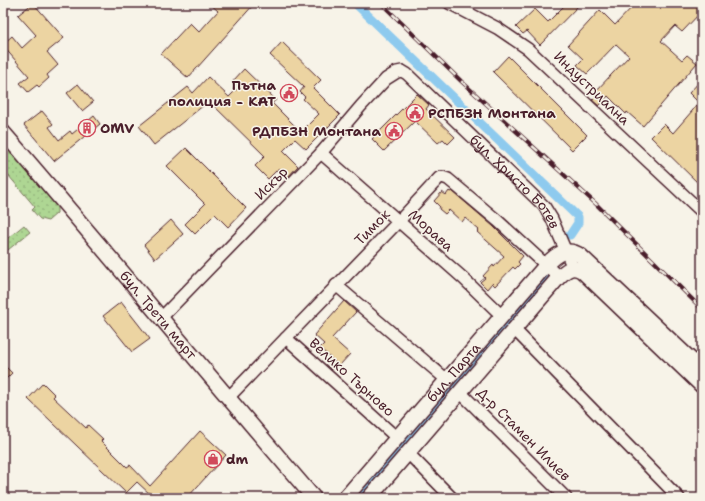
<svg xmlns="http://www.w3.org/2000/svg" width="705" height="501" font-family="'Shantell Sans',sans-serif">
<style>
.grass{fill:url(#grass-dots);stroke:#7c7a5f}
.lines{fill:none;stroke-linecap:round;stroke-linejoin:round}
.canal{stroke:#8ecaee;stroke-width:9}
.building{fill:#ecd4a2;stroke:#4a1f2b}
.minor-casing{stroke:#4a1f2b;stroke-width:14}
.major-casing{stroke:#4a1f2b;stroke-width:17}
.minor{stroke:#f7f3e8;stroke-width:11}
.major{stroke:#f7f3e8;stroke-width:14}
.rail-casing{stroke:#4a1f2b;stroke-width:4}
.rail{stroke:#f7f3e8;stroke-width:2.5;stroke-dasharray:8;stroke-linecap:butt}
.labels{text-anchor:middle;stroke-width:3;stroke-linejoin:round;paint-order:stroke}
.poi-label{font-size:14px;font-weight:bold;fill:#4a1f2b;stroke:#f7f3e8;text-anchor:start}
.street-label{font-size:14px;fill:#4a1f2b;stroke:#f7f3e8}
</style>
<defs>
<pattern id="grass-dots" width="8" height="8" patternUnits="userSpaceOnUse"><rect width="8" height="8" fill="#aed693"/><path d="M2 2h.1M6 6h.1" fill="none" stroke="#97b77f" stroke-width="1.8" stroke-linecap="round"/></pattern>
</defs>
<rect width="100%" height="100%" fill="#f7f3e8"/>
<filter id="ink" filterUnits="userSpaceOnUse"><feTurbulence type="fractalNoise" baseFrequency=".025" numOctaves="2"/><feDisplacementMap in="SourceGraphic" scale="8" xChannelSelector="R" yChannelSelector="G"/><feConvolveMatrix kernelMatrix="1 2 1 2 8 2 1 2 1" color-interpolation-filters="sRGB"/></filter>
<g filter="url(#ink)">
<path class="grass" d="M3,142L57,207V213L48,221L40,219L32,210L35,207L3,169Z
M24,225L30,232L3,254V242Z"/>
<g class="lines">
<path class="canal" d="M355,3L578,217V223L570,235
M357,498L547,279"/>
</g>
<path class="building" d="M33,3L64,38L47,52L58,65L47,75L49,78L39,87L37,85L28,92L20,83L29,76L3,46V44L12,36L22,48L36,35L18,15Z
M209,3H255L188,78L161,54L190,23L199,32L218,11Z
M567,3H581L540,45L527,31L523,34L516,27L535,9L548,22Z
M636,3H702V11L682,32L675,26L661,41L682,60L687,55L697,63L643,126L627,112L626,114L608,96L599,106L592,100L598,94L595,92L629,56L616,44L587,74L577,65L583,59L568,45L600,10L615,25Z
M282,42L321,80L313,88L340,115L306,149L295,139L283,151L298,166L287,178L278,169L268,179L255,166L265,156L209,101L154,145L139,126L188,87L193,93L208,77L229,97L239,87L233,81L244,69L276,100L272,103L301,132L319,114L303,99L305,97L300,92L304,87L270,55Z
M508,56L587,135L572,150L493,72Z
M702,79V187L651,137L664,124L673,133L699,103L689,93Z
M78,84L93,102L82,111L67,93Z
M417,94L429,105L426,109L455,137L448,144L443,139L438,143L415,121L384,151L372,139Z
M42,111L53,124L49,127L59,140L70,131L72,134L94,116L100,124L54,161L24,125Z
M186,148L246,208L228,227L215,214L195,234L185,224L205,204L167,166Z
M449,191L450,192L452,191L493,226L523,256L518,262L520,264L515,269L513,267L495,286L492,283L487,289L480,282L485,278L483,276L493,265L494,267L504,256L477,232L479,230L465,218L462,222L449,210L445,214L439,209L440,207L434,201L442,192L446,195Z
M171,220L183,234L155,259L144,245Z
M344,301L356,312L332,338L350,354L339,366L320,348L324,344L314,335Z
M121,302L150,339L132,352L103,316Z
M3,364L12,373L3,382Z
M43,383L55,395L53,397L86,428L88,425L103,439L101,441L127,467L130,465L150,486L200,431L226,455L187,498H148L151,495L137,482L126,493L28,399Z"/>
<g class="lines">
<defs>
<g id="minor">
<path d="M449,3L497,28L528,49L702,212"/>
<path d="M321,153L463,278L502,316"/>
<path d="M336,285L447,380"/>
<path id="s1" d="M161,318L321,153L361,106L386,79L397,72L402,71L407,74L544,206L552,219L573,268"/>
<path d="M514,329L679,498"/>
<path d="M286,338L397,438"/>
<path d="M460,392L566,498"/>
<path d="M228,398L399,221L439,178L442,177L448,179L498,221L559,277"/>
<path d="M408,453L452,498"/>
</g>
<g id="major">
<path id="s2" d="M3,132C108,253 209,377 314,498"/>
<path id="s3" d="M345,498L546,265C556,254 567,246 581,256L702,370"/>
<path d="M369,498L559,277C566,270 572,265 582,271L702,386"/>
</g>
</defs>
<use href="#minor" class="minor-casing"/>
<use href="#major" class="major-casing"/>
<use href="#minor" class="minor"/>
<use href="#major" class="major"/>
<defs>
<path id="rail" d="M381,3L461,81L595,203L702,309"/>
</defs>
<use href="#rail" class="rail-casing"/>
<use href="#rail" class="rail"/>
</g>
</g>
<defs>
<symbol id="civic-ring" viewBox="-11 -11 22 22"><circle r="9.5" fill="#f7f3e8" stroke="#d1495b" stroke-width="1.5"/><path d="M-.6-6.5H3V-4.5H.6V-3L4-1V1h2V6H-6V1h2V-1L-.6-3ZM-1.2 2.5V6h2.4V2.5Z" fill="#d1495b"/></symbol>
<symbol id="building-ring" viewBox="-11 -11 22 22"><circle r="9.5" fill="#f7f3e8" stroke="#d1495b" stroke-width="1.5"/><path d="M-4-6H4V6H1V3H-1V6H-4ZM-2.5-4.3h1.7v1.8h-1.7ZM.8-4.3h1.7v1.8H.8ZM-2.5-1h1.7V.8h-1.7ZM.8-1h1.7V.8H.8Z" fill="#d1495b"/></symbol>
<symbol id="shop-ring" viewBox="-11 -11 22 22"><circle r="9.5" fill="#f7f3e8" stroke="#d1495b" stroke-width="1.5"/><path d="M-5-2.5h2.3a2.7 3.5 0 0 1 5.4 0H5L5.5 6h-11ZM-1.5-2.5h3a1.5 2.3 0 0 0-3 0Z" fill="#d1495b"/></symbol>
</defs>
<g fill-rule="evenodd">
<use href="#civic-ring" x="279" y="83" width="20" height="20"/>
<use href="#civic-ring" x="405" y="103" width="20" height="20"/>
<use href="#building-ring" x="77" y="118" width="20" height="20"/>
<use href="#civic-ring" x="384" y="121" width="20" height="20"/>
<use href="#shop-ring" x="203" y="449" width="20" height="20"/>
</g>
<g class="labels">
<g class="poi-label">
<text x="276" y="90" text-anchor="end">Пътна<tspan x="276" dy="16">полиция - КАТ</tspan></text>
<text x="428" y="118">РСПБЗН Монтана</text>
<text x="100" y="133">OMV</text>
<text x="381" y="136" text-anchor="end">РДПБЗН Монтана</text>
<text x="226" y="464">dm</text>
</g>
<g class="street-label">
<text transform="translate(592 88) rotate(44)" y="5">Индустриална</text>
<text transform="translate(271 183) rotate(-45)" y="5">Искър</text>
<text dy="5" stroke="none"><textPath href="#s1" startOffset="505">бул. Христо Ботев</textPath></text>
<text transform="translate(372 227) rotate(-46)" y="5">Тимок</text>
<text transform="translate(431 230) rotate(42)" y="5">Морава</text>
<text dy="5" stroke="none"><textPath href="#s2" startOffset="240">бул. Трети март</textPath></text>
<text dy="5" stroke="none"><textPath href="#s3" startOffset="166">бул. Парта</textPath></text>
<text transform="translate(352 377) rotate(42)" y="5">Велико Търново</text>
<text transform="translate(524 434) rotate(45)" y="5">Д-р Стамен Илиев</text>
</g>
</g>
<rect width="705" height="501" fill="none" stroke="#f7f3e8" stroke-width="16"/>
<rect x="8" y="8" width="689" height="485" fill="none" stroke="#4a1f2b" stroke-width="1.5" filter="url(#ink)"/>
</svg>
